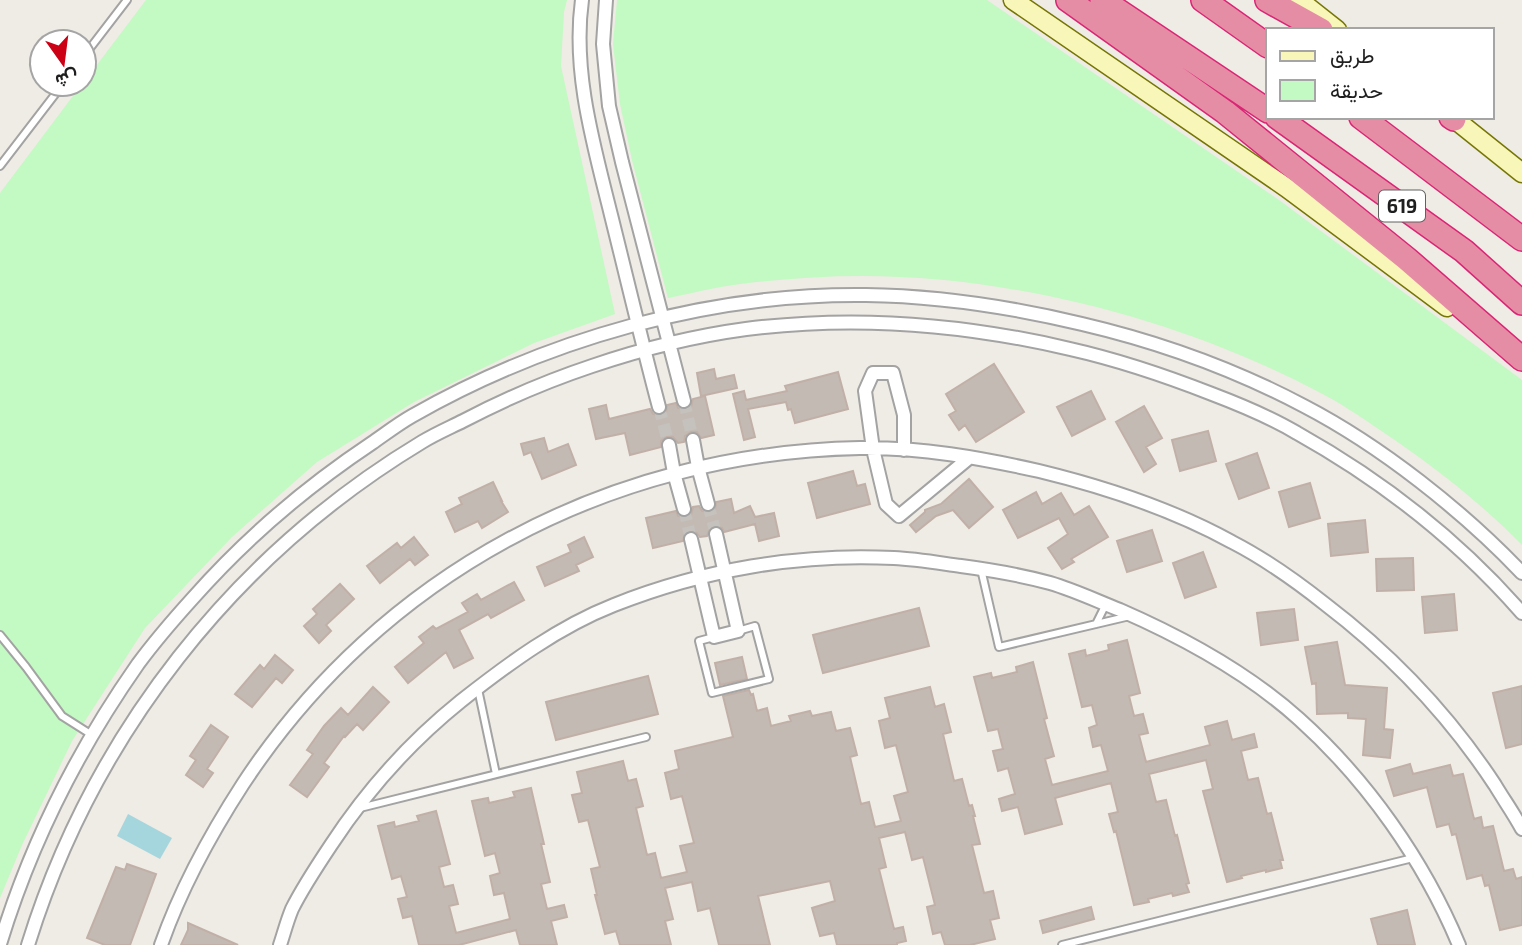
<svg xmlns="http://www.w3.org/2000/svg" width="1522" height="945" font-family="'Exo 2',Vazirmatn,sans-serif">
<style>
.park{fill:#c3f9c2}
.water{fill:#a6d6dd}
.building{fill:#c4bab4;stroke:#c1b0a7;stroke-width:2}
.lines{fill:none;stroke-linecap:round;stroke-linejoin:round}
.street-tunnel{stroke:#c5c2bd;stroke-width:12;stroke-dasharray:12 6;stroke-linecap:butt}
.lane-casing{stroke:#a3a3a3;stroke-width:10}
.street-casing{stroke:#a3a3a3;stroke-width:16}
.secondary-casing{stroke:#757605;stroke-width:21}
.highway-casing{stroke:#da2575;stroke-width:26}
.lane{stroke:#fff;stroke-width:6}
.street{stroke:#fff;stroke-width:12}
.secondary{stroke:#f9f6b9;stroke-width:18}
.highway{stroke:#e68da6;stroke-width:23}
.labels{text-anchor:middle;stroke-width:6;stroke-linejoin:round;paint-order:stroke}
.shield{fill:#fff;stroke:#626262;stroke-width:2}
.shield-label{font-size:19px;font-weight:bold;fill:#1f1f1f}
</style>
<rect width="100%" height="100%" fill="#efebe5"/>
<path class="park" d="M146,0H567L564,12L561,66L615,314L534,343L414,402L317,462L232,537L145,628L72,741L22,845L0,898V193L82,84H84V82Z
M617,0H987L1279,200L1522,380V545C1480,502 1432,465 1383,432C1361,417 1339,402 1315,390C1181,320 1014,276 862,276C822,276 780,279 740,284C716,287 692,293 668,298L632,160L620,104L613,44Z"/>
<path class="water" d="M128,814L172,838L160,859L117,836Z"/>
<path class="building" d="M994,364L1024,412L976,442L965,425L959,430L949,415L956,411L946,394Z
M714,369L716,379L734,375L737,388L701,396L697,373Z
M838,372L848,409L795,423L791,409L788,410L786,402L748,409L755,437L744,440L733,394L744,391L746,400L787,391L785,386Z
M1091,391L1105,419L1072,436L1057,407Z
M705,396L714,435L701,438L697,432H691L685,436L684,442L678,443L673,437H667L661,441V447L630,455L625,433L596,439L589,409L606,405L609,419L650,409L653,414L661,416L666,413L667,405L676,403L678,408L686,410L691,407L693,399Z
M1144,406L1162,438L1146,447L1156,464L1144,472L1116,422Z
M1208,431L1216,461L1180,471L1172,440Z
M544,438L548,452L568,444L576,465L542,479L531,452L524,455L521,444Z
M1257,453L1269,488L1239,499L1226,464Z
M853,471L857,486L865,484L870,504L817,518L808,483Z
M969,479L993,507L969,528L953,510L936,516L916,532L910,525L925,512V510L941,504Z
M493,482L502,501H501L508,512L482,528L478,521L455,532L446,512L462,504L459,498Z
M1310,483L1320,518L1289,527L1279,492Z
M1036,492L1042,504L1061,493L1074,515L1089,506L1108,537L1071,559L1074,562L1062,569L1048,548L1068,534L1059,518L1018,538L1003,510Z
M731,499L734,513L750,506L755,517L774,513L779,536L759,541L755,524L724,532L722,528L715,525L710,528L707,536L700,537L697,533L690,530L685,533L683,541L653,548L646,518L676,511L678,516L686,518L691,515L693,507L699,506L702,511L710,513L715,510L716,502Z
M1365,520L1368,552L1331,556L1328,524Z
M1152,530L1162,561L1127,572L1117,541Z
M414,537L428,555L415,565L410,559L380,583L367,566L397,543L401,548Z
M584,537L593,557L576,565L579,571L545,586L537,567L571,552L568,545Z
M1203,552L1216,587L1185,598L1173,563Z
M1413,558L1414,590L1377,591L1376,559Z
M514,582L524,600L491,618L488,614L459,630L473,658L454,668L446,652L408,683L395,667L424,643L419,637L433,626L436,629L468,612L462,603L477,594L481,600Z
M340,584L354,599L326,625L331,631L319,643L304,626L317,614L313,609Z
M1454,594L1457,630L1425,633L1422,597Z
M919,608L929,646L823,673L813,635Z
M1294,609L1298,640L1261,645L1257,613Z
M1127,640L1140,693L1129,696L1134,716L1143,714L1148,733L1139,735L1146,762L1210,745L1205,727L1227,721L1232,740L1254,734L1257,747L1241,751L1248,780L1258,778L1267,814L1271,813L1283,860H1280L1282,868L1266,872V870L1241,876L1242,878L1227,882L1203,791L1213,789L1206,760L1149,774L1156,802L1166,800L1175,836L1177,835L1189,883L1186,884L1189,892L1173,896L1172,893L1148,899L1149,902L1134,905L1116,831L1114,832L1109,814L1118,812L1111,783L1055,798L1062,824L1025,834L1018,807L1002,811L999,799L1015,794L1008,768L998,771L993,751L1003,749L998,729L988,731L974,677L991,673L992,678L1017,672L1016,667L1033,662L1047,718L1044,719L1054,756L1045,759L1052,785L1108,771L1101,745L1093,747L1089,728L1097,725L1092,705L1082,707L1069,654L1085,650L1086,656L1109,650L1108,645Z
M1337,642L1345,685L1387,688L1384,729L1393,730L1390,758L1363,755L1366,719L1348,718V713L1317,714L1316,683L1312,684L1305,647Z
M275,655L293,670L282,683L276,678L252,707L235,694L260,665L264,669Z
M742,657L747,679L720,685L715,663Z
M648,676L658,714L556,740L546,702Z
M1522,686V744L1506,748L1493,693Z
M373,687L389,702L363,730L357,724L345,737L344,736L324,763L329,767L307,797L290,785L313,754L307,750L324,726L341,708L348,715Z
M930,687L935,707L944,704L951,732L943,734L954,781L962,779L969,806L972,805L975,816H973L980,844L972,845L984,893L993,891L999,918L990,920L995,939L970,945H945L941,932L933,934L927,907L935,905L923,857L912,860L905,832L879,838L886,867L879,869L894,929L903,927L906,941L897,943V945H837L834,933L820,936L812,908L835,901L830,881L758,896L770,945H719L710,908L698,911L692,882L665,888L673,919L665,921L671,945H620L616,931L605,934L595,895H597L591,869L600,867L588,820L579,822L572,795L582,793L577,772L623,761L628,781L636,779L643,806L636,808L647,855L655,853L661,878L687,872L680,846L694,843L682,796L671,799L665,773L679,769L675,751L733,737L723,696L749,690L751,695L753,694L757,711L767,708L771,726L791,721L789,716L810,711L812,716L831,712L836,731L850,728L857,755L850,757L861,804L869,802L875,827L901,821L894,796L908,792L896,745L885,748L879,721L890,718L885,698Z
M211,725L228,737L207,769L213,773L203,787L186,775L196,760L190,756Z
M1410,764L1413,774L1450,765L1453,776L1463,774L1474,819L1481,817L1483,828L1493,826L1504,871L1513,869L1516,879L1522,877V925L1500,930L1489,885L1485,886L1482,875L1467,879L1456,834L1452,835L1449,824L1437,827L1427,787L1394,796L1386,771Z
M531,788L544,844H541L550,882L541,884L547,909L564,905L567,917L551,921L557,945H520L516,930L459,945H419L412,916L403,918L398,899L407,897L401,876L392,879L378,826L394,822L395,827L419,821L417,816L436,811L450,864L439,867L444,887L453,885L458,904L449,906L456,933L510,919L504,893L494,895L490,876L500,873L495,853L485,856L472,801L488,798L489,803L515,797L513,792Z
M127,864L156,874L130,945H105L87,938L116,867L125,870Z
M1091,907L1094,919L1043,933L1040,921Z
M1407,910L1415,945H1378L1371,919Z
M188,923L238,945H181L188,930Z"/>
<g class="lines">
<path class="street-tunnel" d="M684,401L693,440
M659,407L669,445
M708,504L716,534
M684,509L691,539"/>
<defs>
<path id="lane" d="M84,56L127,0
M0,166L63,84
M981,569L999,647L1130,616
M1096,624L1106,604
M0,635L26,667L62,716L92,735
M714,637L699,641L712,693L769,679L755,626L738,631
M478,689L496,774
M360,808L646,737
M1062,945L1413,858"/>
<path id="street" d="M582,0C572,72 594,146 611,215C627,279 642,343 659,407
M606,0L603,44L609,106L622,162L684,401
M693,440L698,467L708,504
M669,445L674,473L684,509
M904,450V415L893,373H873L865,391L873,449L886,504L899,516L969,458
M691,539L714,637L738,631L716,534
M0,944C31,842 77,751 138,664C155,641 174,619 193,598C246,538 306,487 372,443C385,434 398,424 412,416C547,339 709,293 866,295C939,296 1011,307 1082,324C1159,342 1234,369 1304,406C1381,446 1463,511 1522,573
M28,945C93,735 233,556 422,442C435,434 449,428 463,421C505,399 547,381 592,366C642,349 694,336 746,329C855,315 964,324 1070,349C1119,360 1166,376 1212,394C1241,405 1270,417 1297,433C1381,480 1459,541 1522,613
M161,945C181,888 210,835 243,784C381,574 609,453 860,448C920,447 981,458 1039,471C1105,487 1172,509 1232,542C1265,559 1296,581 1325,604C1392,655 1449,715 1495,785C1504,800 1514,814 1522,829
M280,945C284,933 287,921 292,909C303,887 317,866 331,845C367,790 410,742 461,701C508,664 558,627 614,605C702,570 799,553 894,558C916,559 939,563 961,566C991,570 1021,575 1050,583C1074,590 1097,601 1120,610C1182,637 1249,674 1299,719C1367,780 1424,861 1459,945"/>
<path id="secondary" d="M1013,0L1287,188L1447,307
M1299,0L1337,30
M1452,117L1522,173"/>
<path id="highway" d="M1068,0L1225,112L1407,259L1522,359
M1102,0L1268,111
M1203,0L1268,46
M1267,0L1321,30
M1277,117L1464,251L1522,303
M1361,117L1522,239
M1451,117L1454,119"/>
</defs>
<use href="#lane" class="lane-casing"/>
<use href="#street" class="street-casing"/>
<use href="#secondary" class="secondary-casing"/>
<use href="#highway" class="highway-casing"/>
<use href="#lane" class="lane"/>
<use href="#street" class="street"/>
<use href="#secondary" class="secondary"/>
<use href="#highway" class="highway"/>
</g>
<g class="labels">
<rect class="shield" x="1379" y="190.5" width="46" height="31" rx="5"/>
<g class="shield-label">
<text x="1402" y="213">619</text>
</g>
</g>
<rect x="1266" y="28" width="228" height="91" fill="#ffffff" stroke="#a5a5a5" stroke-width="2"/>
<rect x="1280" y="51" width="35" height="10" fill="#f9f6b9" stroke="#a5a5a5" stroke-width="2"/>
<text x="1330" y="63" font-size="21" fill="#1f1f1f">طريق</text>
<rect x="1280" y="80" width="35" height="21" fill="#c3f9c2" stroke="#a5a5a5" stroke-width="2"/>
<text x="1330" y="98" font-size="21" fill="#1f1f1f">حديقة</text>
<g transform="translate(63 63) rotate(166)"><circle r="33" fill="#ffffff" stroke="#a5a5a5" stroke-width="2"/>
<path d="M0-5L12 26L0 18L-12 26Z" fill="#cc0115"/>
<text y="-10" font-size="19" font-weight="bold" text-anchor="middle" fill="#1f1f1f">ش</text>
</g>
</svg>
